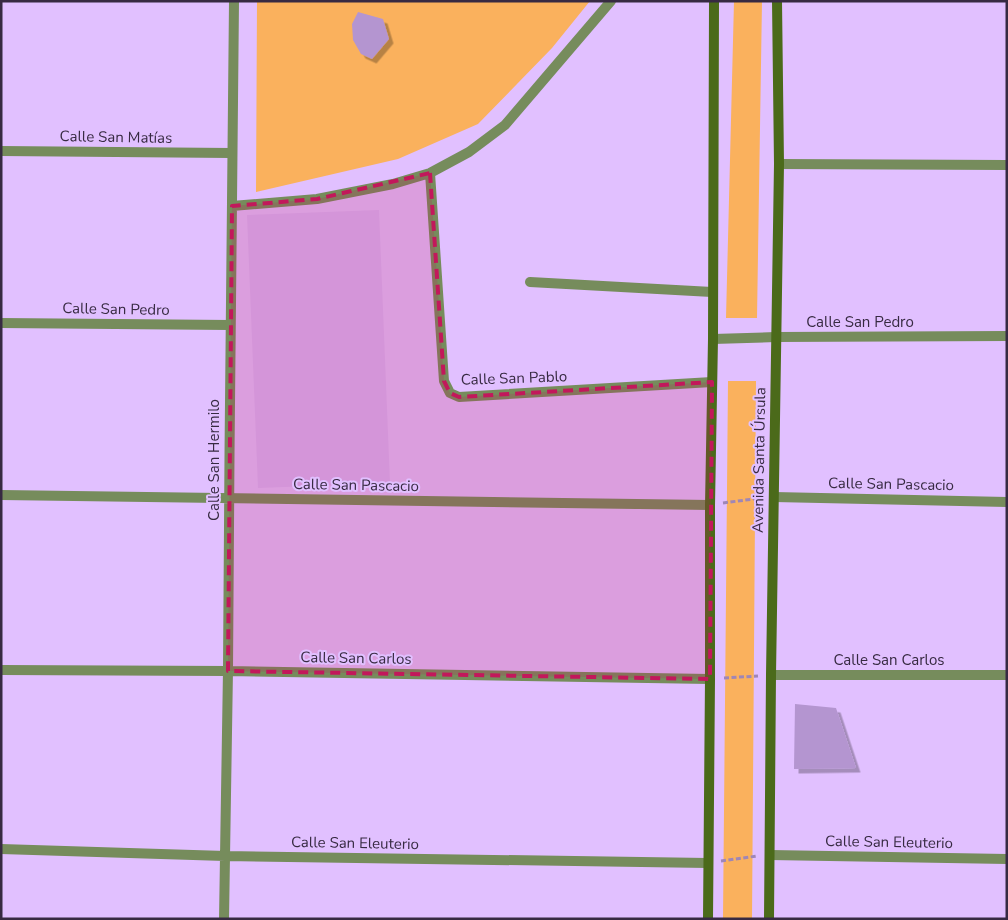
<svg xmlns="http://www.w3.org/2000/svg" width="1008" height="920" font-family="'Nunito Sans',sans-serif">
<style>
.built{fill:#d9b4f9}
.green{fill:#fab15d}
.building{fill:#b495d0;filter:url(#shadow)}
.lines{fill:none;stroke-linecap:round;stroke-linejoin:round}
.path{stroke:#9f86b6;stroke-width:3;stroke-dasharray:5 2.5;stroke-linecap:butt}
.street{stroke:#768c5c;stroke-width:10}
.secondary{stroke:#4b6a1a;stroke-width:10}
.marked{fill:#c2185b;fill-opacity:0.2;stroke:#c2185b;stroke-width:4;stroke-dasharray:10 6;stroke-linejoin:round}
.labels{text-anchor:middle;stroke-width:4;stroke-linejoin:round;paint-order:stroke}
.street-label{font-size:15px;fill:#372a42;stroke:#e1c0ff}
</style>
<defs>
<filter id="shadow"><feDropShadow dx="4.5" dy="4.5" stdDeviation="0" flood-color="#0004"/></filter>
</defs>
<rect width="100%" height="100%" fill="#e1c0ff"/>
<path class="built" d="M379,210L390,483L258,488L247,215Z"/>
<path class="green" d="M257,1H590L552,48L478,124L398,159L256,192Z
M734,1H762L757,318H726Z
M728,381H756L752,919H723Z"/>
<path class="building" d="M358,12L383,19L389,39L372,59L361,54L353,40L352,24Z
M795,704L836,708L856,768L794,769Z"/>
<g class="lines">
<path class="path" d="M723,503L761,498
M724,678L758,676
M721,861L757,856"/>
<path class="street" d="M1,151L231,153
M779,164L1007,165
M430,173L444,381L450,393L459,397L712,382
M232,206L317,199L393,184L430,173L469,152L505,125L611,1
M530,282L712,292
M1,323L230,325
M713,339L776,337L1007,336
M1,495L710,505
M774,497L1007,502
M1,670L228,671L710,679
M771,675H1007
M1,849L225,856L708,863
M770,855L1007,859
M224,919C225,836 227,753 228,670C230,447 230,224 234,1"/>
<path class="secondary" d="M708,919L710,679V505L713,339L714,1
M769,919L771,675L779,164L777,1"/>
</g>
<path class="marked" d="M430,173L444,381L450,393L459,397L712,382L710,679L228,671L232,206L317,199Z"/>
<g class="labels">
<g class="street-label">
<text transform="translate(116 137) rotate(1)" y="5">Calle San Matías</text>
<text transform="translate(116 309) rotate(1)" y="5">Calle San Pedro</text>
<text x="860" y="327">Calle San Pedro</text>
<text transform="translate(514 378) rotate(-2)" y="5">Calle San Pablo</text>
<text transform="translate(214 460) rotate(-90)" y="5">Calle San Hermilo</text>
<text transform="translate(759 460) rotate(-89)" y="5">Avenida Santa Úrsula</text>
<text transform="translate(891 484) rotate(1)" y="5">Calle San Pascacio</text>
<text transform="translate(356 485) rotate(1)" y="5">Calle San Pascacio</text>
<text transform="translate(356 658) rotate(1)" y="5">Calle San Carlos</text>
<text x="889" y="665">Calle San Carlos</text>
<text transform="translate(889 842) rotate(1)" y="5">Calle San Eleuterio</text>
<text transform="translate(355 843) rotate(1)" y="5">Calle San Eleuterio</text>
</g>
</g>
<rect width="1008" height="920" fill="none" stroke="#372a42" stroke-width="5"/>
</svg>
